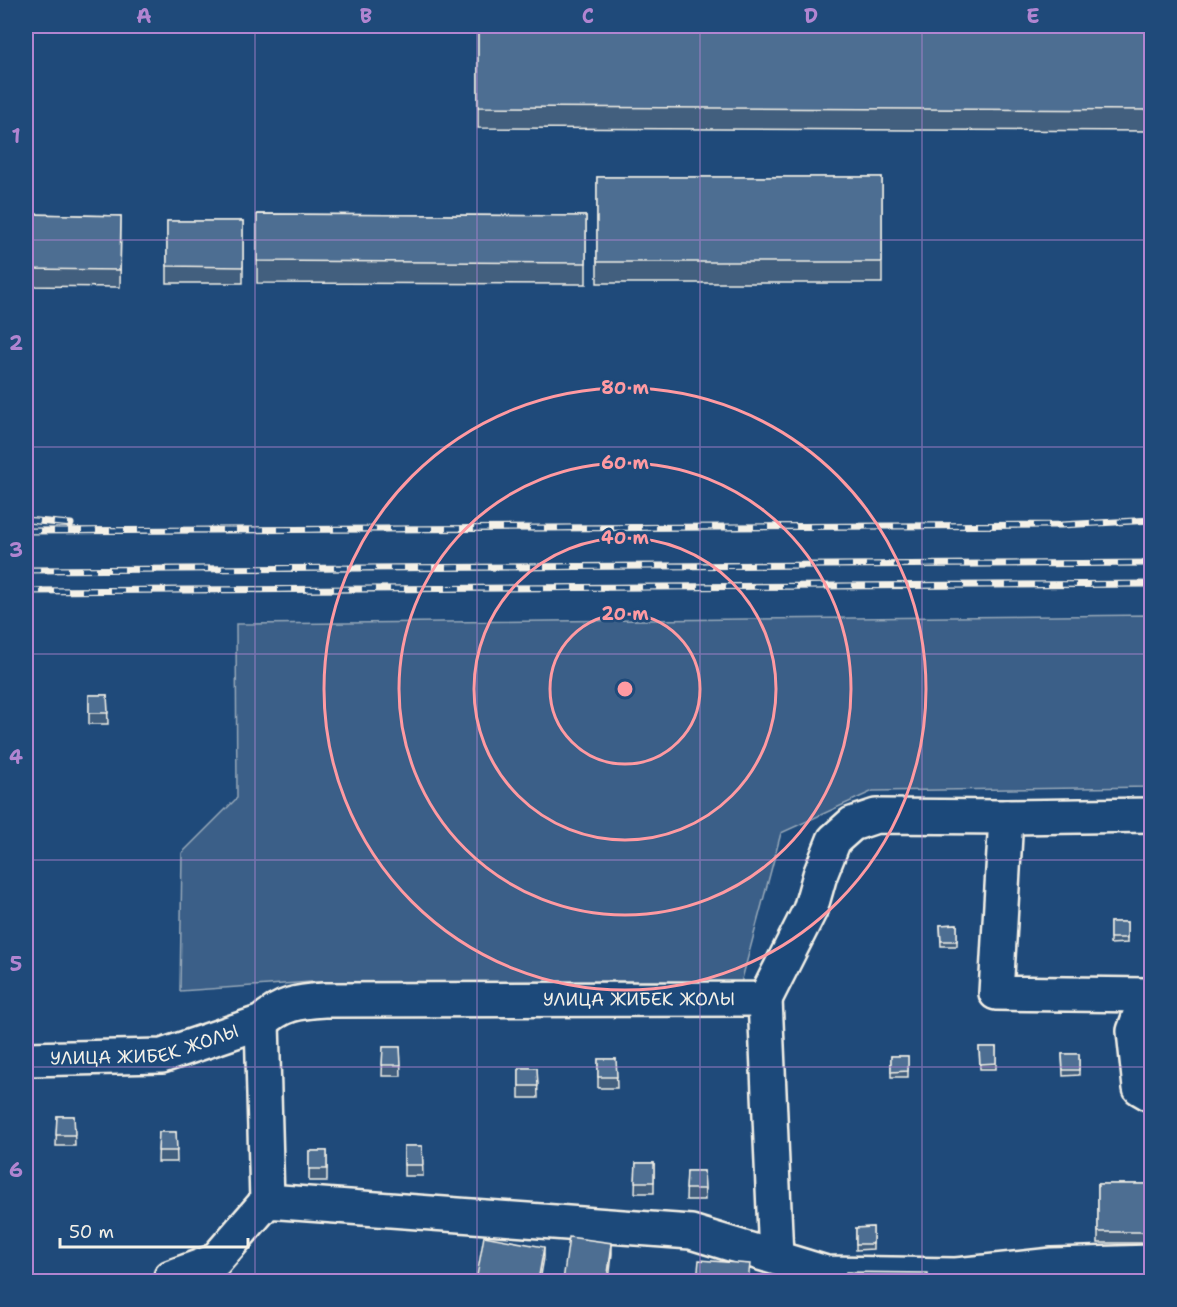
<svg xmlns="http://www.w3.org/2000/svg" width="1177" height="1307" font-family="'Shantell Sans',sans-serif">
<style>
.green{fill:#3a5f88;stroke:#97a8b8;stroke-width:1.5}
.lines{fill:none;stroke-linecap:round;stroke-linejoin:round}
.minor-casing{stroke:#f4f1e8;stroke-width:38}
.minor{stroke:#1f4a7a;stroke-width:33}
.rail-casing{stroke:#f4f1e8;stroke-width:7}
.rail{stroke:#1f4a7a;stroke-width:4.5;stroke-dasharray:14;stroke-linecap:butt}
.wall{fill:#425f7e;stroke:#f4f1e8;stroke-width:1.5}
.shaded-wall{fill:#364d66;stroke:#f4f1e8;stroke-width:1.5}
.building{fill:#4d6e92;stroke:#f4f1e8;stroke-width:1.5}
.grid{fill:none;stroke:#b185d1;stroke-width:1.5;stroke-opacity:0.55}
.ring{fill:none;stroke:#ff9aa2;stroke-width:3}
.labels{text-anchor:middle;stroke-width:5;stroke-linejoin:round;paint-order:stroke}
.street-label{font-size:18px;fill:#f4f1e8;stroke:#1f4a7a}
.centre{fill:#ff9aa2;stroke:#1f4a7a;stroke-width:3}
.ring-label{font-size:18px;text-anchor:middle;font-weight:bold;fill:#ff9aa2;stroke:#1f4a7a;stroke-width:5;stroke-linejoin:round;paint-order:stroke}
.neatline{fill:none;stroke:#b185d1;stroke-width:2}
.grid-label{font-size:20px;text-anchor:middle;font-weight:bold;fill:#b185d1}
</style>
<rect width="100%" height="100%" fill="#1f4a7a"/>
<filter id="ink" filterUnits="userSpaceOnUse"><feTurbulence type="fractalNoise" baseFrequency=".0167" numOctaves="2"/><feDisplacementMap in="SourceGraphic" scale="12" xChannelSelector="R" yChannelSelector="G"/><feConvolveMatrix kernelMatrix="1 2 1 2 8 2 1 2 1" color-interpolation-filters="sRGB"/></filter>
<g filter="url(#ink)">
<path class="green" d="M1151,615V787L873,791L781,833L741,983L311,982L180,991L182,853L237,798L236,624Z"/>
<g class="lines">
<defs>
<g id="minor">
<path d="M1006,817L996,993L1147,995L1134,1031L1140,1088L1152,1095"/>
<path d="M765,999L776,1257"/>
<path d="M262,1022L267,1201"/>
<path id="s1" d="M26,1059L162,1056L262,1022C283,1003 298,1002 325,1000L765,999L810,910L820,875L834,840L852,824L876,816L1006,817L1152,815"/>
<path d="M171,1277L215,1261L267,1201L691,1232L826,1273L956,1275L1052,1265L1152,1262"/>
</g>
</defs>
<use href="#minor" class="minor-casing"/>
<use href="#minor" class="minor"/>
<defs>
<path id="rail" d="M26,520L71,524
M26,531L1061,525L1152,520
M26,570L1152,563
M26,591L1152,584"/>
</defs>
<use href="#rail" class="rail-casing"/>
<use href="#rail" class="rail"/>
</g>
<path class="wall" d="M478,28L1152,30V131L478,128Z
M597,177H882V283H597Z
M26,214L121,216L120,287L26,286Z
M257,214L586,216V284L257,283Z
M167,221H243V283H167Z
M89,695H107L108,724H89Z
M1110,922H1127V943L1110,944Z
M957,924V946H941L940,925Z
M383,1047H400L401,1076H382Z
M979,1047H996V1069H980Z
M1062,1054H1079V1075L1063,1076Z
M891,1056H908V1077H891Z
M598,1059H616L617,1088H598Z
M519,1068H537L538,1098H519Z
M57,1116H74L75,1146H56Z
M159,1132H176L177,1162H158Z
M404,1146H422L423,1176H404Z
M309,1151H327V1181H309Z
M636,1163H654V1193H635Z
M687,1171H704L705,1200H686Z
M1098,1184H1151V1243H1098Z
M873,1227V1249L856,1250V1228Z"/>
<path class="shaded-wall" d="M612,1243V1254L609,1281H607Z
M544,1247V1258L540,1281H538Z"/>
<path class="building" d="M478,28L1152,30V110L478,107Z
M597,177H882V262H597Z
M26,214L121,216L120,270L26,269Z
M257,214L586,216V263L257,261Z
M167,221H243V267L167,266Z
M89,695H107L108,713H89Z
M1110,922H1127V938H1110Z
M957,924V941H941L940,925Z
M383,1047H400L401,1065H382Z
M979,1047H996V1063L980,1064Z
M1062,1054H1079V1070H1063Z
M891,1056H908V1071L891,1072Z
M598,1059H616L617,1077H598Z
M519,1068H537L538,1086H519Z
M57,1116H74L75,1135H56Z
M159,1132H176L177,1151H158Z
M404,1146H422L423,1165H404Z
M309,1151H327V1169H309Z
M636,1163H654V1182H635Z
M687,1171H704L705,1189H686Z
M1098,1184H1151V1232H1098Z
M873,1227V1244H856V1228Z
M484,1236L544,1247L538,1281H476Z
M569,1237L612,1243L607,1281H563Z
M699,1260L750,1264L748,1281H697Z
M846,1272L928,1273V1281H846Z"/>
</g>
<path class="grid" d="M255,26V1282M477,26V1282M700,26V1282M922,26V1282M26,240H1152M26,447H1152M26,654H1152M26,860H1152M26,1067H1152"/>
<g class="ring">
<circle cx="625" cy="689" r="75"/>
<circle cx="625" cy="689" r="151"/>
<circle cx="625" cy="689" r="226"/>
<circle cx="625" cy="689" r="301"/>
</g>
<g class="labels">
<g class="street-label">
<text dy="6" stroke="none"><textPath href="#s1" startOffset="624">УЛИЦА ЖИБЕК ЖОЛЫ</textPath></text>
<text dy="6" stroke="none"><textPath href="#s1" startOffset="120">УЛИЦА ЖИБЕК ЖОЛЫ</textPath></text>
</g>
</g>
<circle cx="625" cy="689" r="9" class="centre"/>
<g class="ring-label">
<text x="625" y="394">80 m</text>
<text x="625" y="469">60 m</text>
<text x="625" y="544">40 m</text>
<text x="625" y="620">20 m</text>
</g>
<rect width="1177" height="1307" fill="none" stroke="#1f4a7a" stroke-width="66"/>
<path d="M60 1238v9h188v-9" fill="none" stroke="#f4f1e8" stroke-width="3"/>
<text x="69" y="1238" font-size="18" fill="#f4f1e8" stroke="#1f4a7a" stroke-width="4.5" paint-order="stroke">50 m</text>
<rect x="33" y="33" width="1111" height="1241" class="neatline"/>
<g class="grid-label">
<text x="144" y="23">A</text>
<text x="366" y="23">B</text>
<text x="588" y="23">C</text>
<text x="811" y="23">D</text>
<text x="1033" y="23">E</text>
<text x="16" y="143">1</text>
<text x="16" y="350">2</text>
<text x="16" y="557">3</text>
<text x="16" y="764">4</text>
<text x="16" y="971">5</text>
<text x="16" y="1177">6</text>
</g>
</svg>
